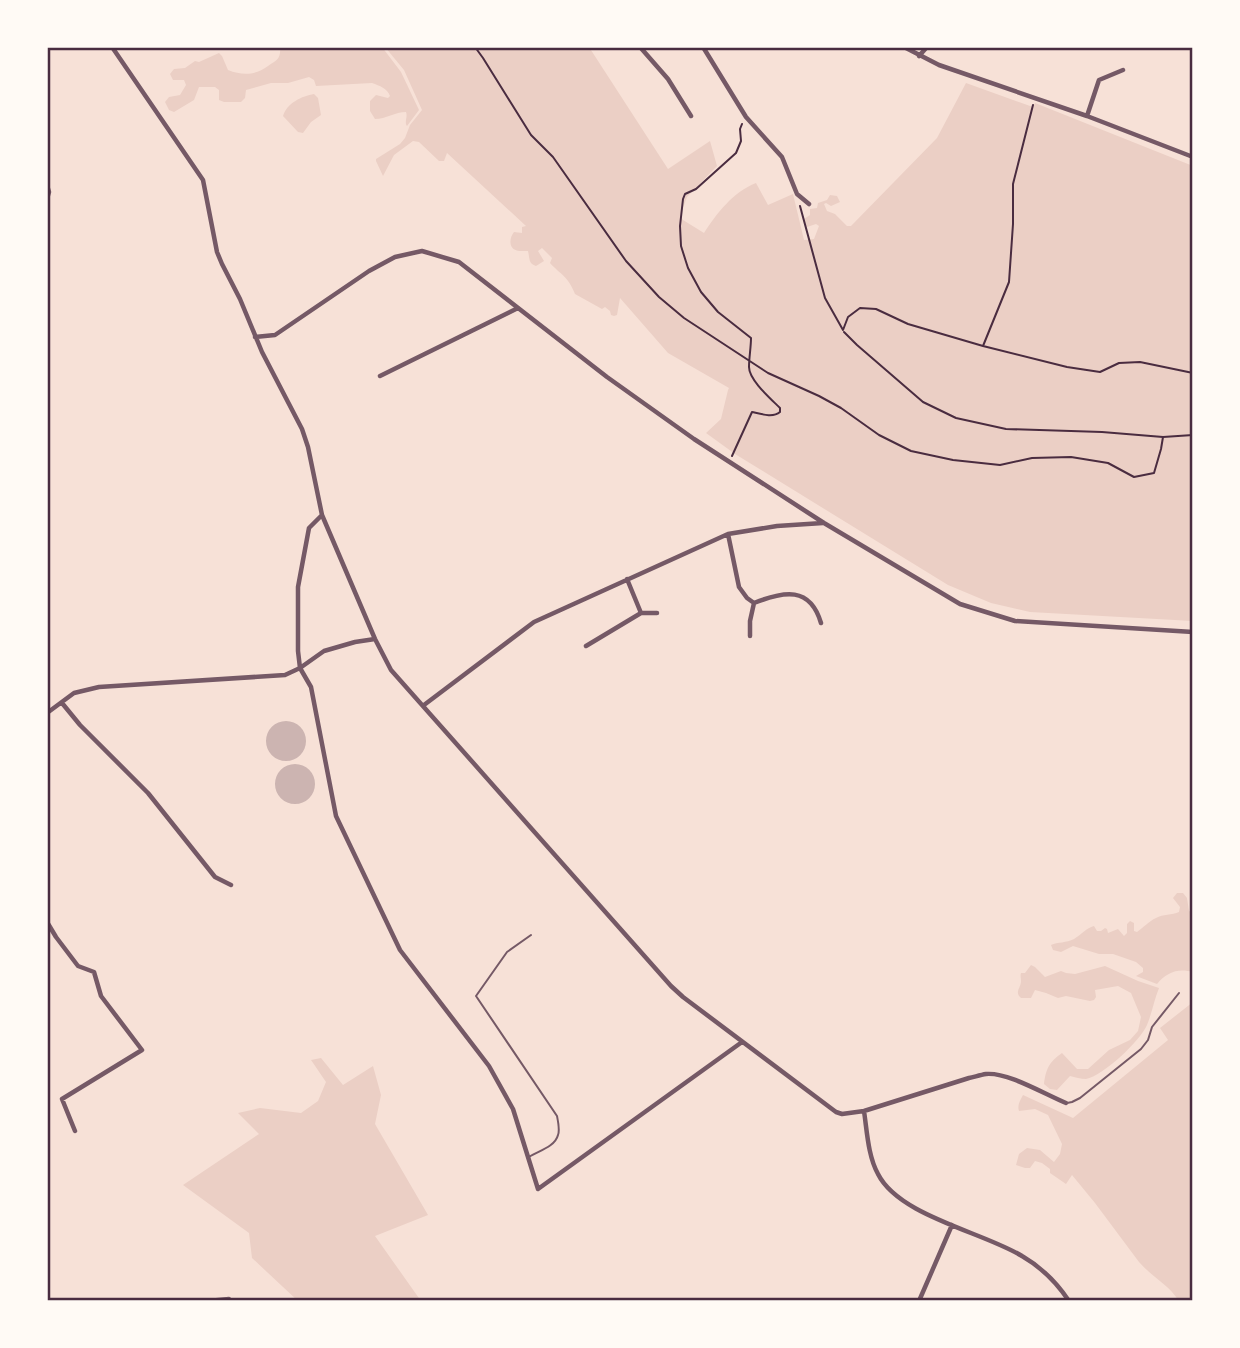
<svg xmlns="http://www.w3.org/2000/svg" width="1240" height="1348" font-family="Montserrat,sans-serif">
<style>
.green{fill:#ebcfc5}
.building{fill:#ccb4b1}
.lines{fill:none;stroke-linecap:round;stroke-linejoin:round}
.path{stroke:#4a2c40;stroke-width:2}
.service{stroke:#755966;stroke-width:2}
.minor{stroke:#755966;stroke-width:4.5}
.neatline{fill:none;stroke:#4a2c40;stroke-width:2.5}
</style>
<rect width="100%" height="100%" fill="#f7e1d7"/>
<path class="green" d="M280,47H382L401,72L419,110L407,126C404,122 408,117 406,112C395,112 386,119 375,119L370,111V101L376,95L388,98L390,96C387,88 380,86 372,83L316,86L314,80L309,77L288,83H271L246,90L245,98L241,102H224L219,100V90L215,87H199L194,100L174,112L169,110L165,102L169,97L180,95L186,85L184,80H173L170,74L174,69L185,68L195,61L199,62L219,53L222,56L228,70C243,76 256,75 268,66C277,60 281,59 280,47Z
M385,47H589L668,169L710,141L717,166L687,197L680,216L683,220L704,233C717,213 733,192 756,183L768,205L793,194L804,240L814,239L819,226L816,224L807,227L804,224V219L810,215V209L817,208L818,203L827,200L830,195L837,196L840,202L831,206L826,203L824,204L827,211L835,214L847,226H851L937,138L966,83L1033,107L1035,103L1193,166V621L1030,612L991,603L948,585L735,454L706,433L721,419L728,390L729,388L668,353L620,298L617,315L614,316L611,315L610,311L605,307L602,309L575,294C568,276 561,275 550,263L552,258L542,248L538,251L544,261L536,266C528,263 530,259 528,251C525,251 522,251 519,251C508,250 509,238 514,232L522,233V227L526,226L447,153L444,161H439L419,142L413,141L394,155L383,176L376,161V159L400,144L405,138L410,125L422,110L404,70Z
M314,94L318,98L321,115L311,122L303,133L298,132L283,116C287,103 302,96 314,94Z
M1177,893H1183L1187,898L1189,911L1193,913V927L1190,928L1193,934V972C1178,968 1167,972 1157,984L1136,976L1143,972V968L1136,962L1113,954H1099L1073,946L1061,952L1053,950L1051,945C1058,942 1066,943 1074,939C1082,934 1086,928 1094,926L1097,931H1101L1105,928L1107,929L1108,933L1118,929L1124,936L1127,933V924L1130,921L1134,923V931L1137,932C1143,928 1149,921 1156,918C1163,914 1172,915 1179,912L1180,907L1173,898Z
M1031,965L1035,967L1045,977L1061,971L1066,973L1075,974L1105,966L1138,981L1159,988C1154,1000 1152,1013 1147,1025C1140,1041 1103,1076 1086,1079C1081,1079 1075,1077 1070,1076L1057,1090L1050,1089L1044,1084C1046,1069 1049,1062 1062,1053L1077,1069H1088L1109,1050L1130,1040L1138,1031L1141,1017L1131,993L1118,986L1095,990L1096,997L1094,1000L1090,1001L1066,996L1058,998L1046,993L1035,990L1031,998H1021C1014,992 1021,988 1021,981C1021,978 1020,976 1021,973H1025Z
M1193,1002V1301H1179C1168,1284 1152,1277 1139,1262L1095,1203L1072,1175L1066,1184L1050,1173V1169L1042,1163L1035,1161L1030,1168H1025L1016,1165L1019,1154L1027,1148L1040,1150L1054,1162L1060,1154L1062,1144L1048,1115L1035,1109L1019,1111C1017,1105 1020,1101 1023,1095L1073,1118L1168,1040L1160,1028Z
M321,1058L343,1085L373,1066L381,1095L375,1124L428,1215L375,1236L421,1301H298L252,1258L249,1233L183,1185L259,1134L238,1113L260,1108L301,1113L318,1101L326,1082L311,1060Z"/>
<path class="building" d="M266 741a20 20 0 1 1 40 0a20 20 0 1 1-40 0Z
M275 784a20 20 0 1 1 40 0a20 20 0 1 1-40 0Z"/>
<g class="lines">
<path class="path" d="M475,47L483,58L531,135L553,157L626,261L659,297L684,318L768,373L819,396L841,408L879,435L911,451L953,460L1000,465L1032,458L1071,457L1108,463L1134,477L1154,473L1161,449L1163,437
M800,206L825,298L843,330L848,317L860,308L876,309L908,324L983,346L1009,282L1013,224V184L1033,105
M844,332L857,345L923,402L956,418L1006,429L1102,432L1163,437L1193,435
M983,346L1067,367L1100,372L1119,363L1140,362L1193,373
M732,456L752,412C761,414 773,418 780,412V408C771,399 749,380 749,367C749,358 751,347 751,338L718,312L701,292L688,268L681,246L680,226L683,199L685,194L696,189L736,153L741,141L740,129L742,124"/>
<path class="service" d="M1067,1103L1072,1102L1080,1098L1141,1049L1148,1040L1152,1027L1179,993
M529,1157C538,1151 555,1147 558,1135C560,1130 558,1121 557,1116L476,996L507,952L531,935"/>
<path class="minor" d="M112,47L203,180L217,252L222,264L240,299L262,352L302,429L308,447L322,515L375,639L391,670L671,986L683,997L836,1112L842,1114L864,1111L969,1078C974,1077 980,1075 986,1074C1008,1072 1044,1094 1066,1103
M640,47L668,79L691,116
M703,47L746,117L782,157L797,194L809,204
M904,47L939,65L1087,116L1193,157
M919,56L927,47
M1087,116L1099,80L1123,70
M47,185L49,192L47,199
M255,337L275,335L369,271L395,257L422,251L459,262L607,377L694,439L824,523L960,604L1015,621L1193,632
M380,376L518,308
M322,515L309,528L298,587V651L300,668L311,687L336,816L400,950L489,1066L513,1109L538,1189L742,1042
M728,534L739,587L747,598L754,603
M754,603C784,591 810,586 821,623
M641,613H657
M750,636V621L754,603
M586,646L641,613L627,579
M62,703L80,725L148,793L215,877L231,885
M424,705L534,622L728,534L777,526L823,523
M47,713L74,693L99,687L285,675L300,668L324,651L355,642L375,639
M47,922L56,937L78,966L94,972L101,996L142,1050L62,1099L75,1131
M864,1111C867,1131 868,1156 878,1174C899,1216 983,1232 1022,1256C1041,1267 1057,1283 1069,1301
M208,1301L229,1299L231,1301
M919,1301L952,1225"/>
</g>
<rect width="1240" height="1348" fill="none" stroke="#fffaf5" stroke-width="98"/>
<rect x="49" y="49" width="1142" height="1250" class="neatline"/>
</svg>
